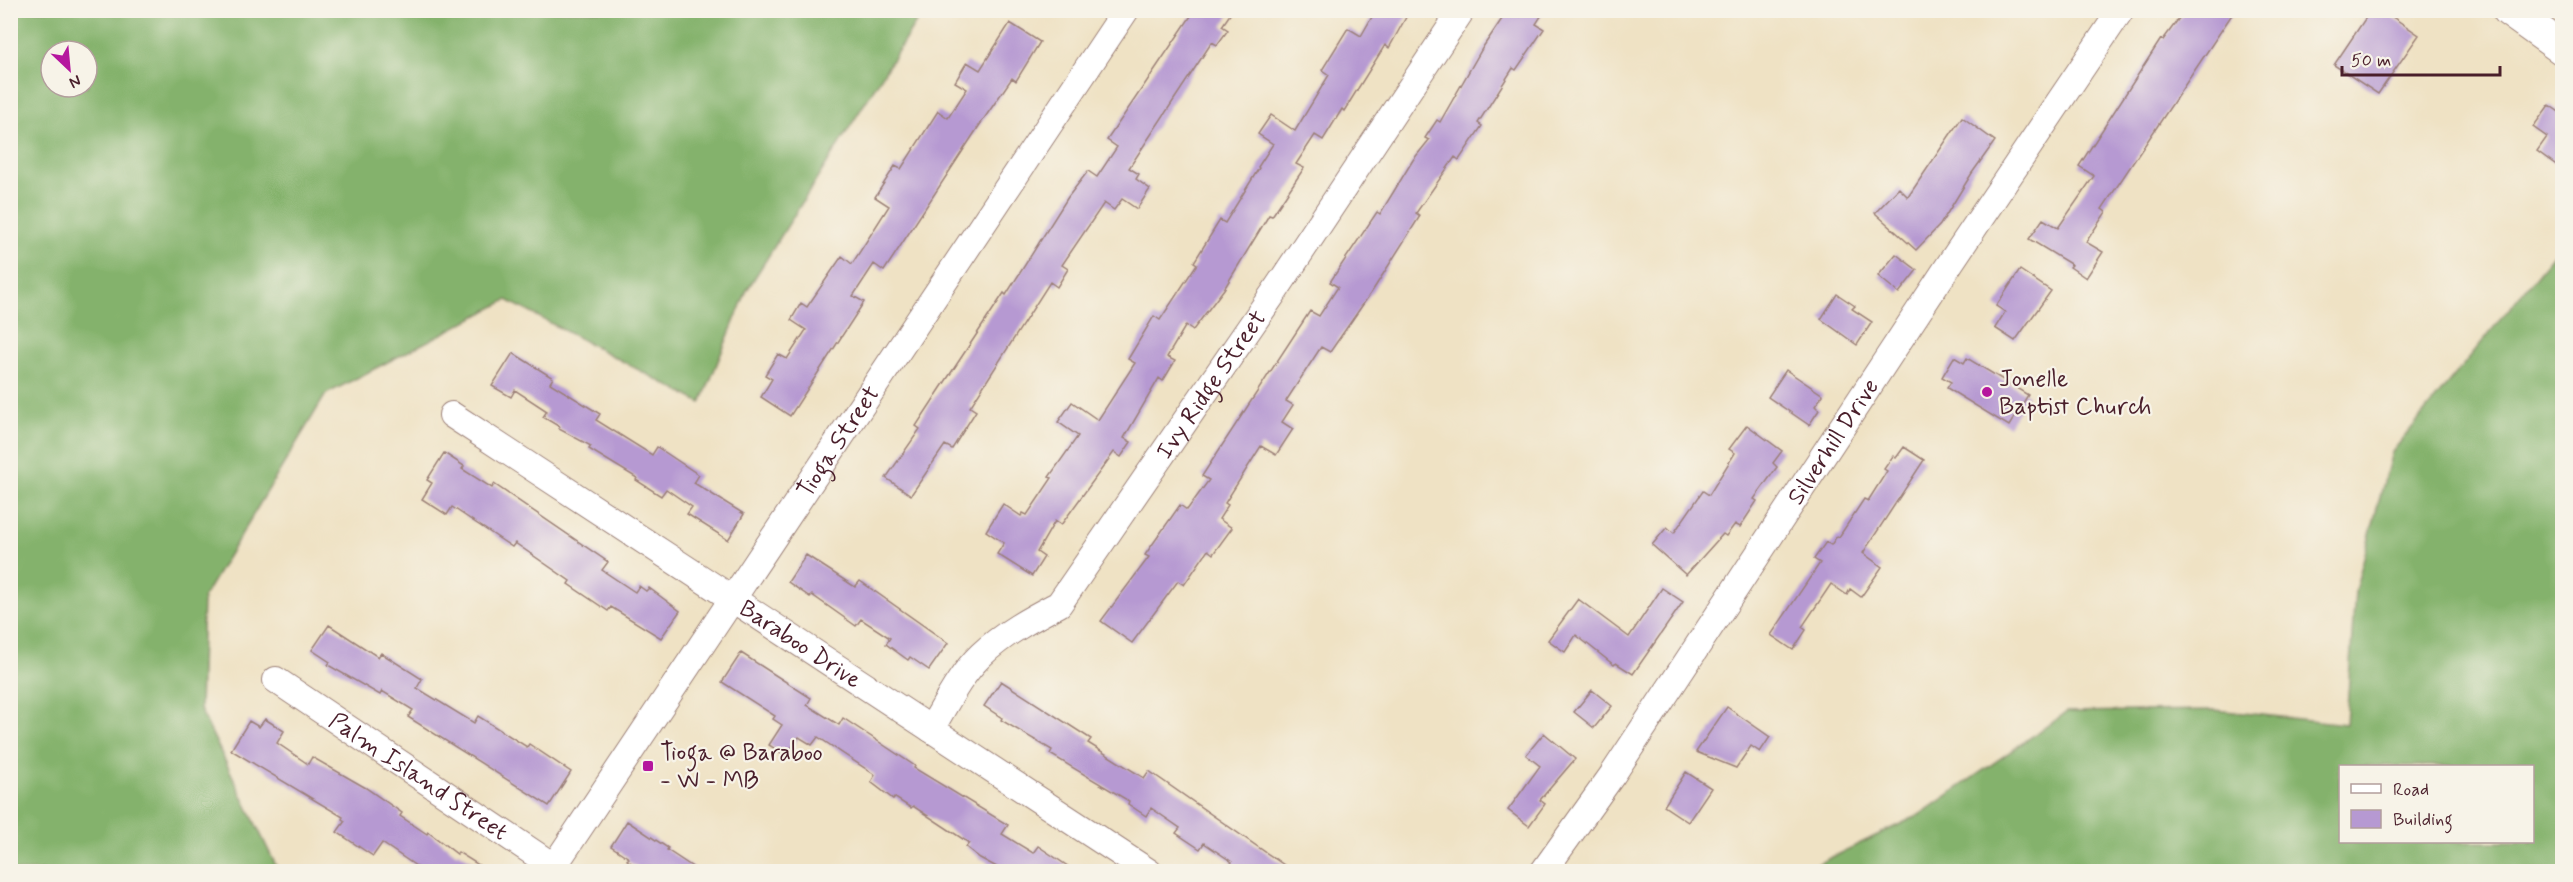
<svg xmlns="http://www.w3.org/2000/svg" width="2573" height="882" font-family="Mynerve,sans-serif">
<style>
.forest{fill:#84b26c;stroke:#67684c;stroke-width:1.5;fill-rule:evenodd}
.building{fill:#b699d2}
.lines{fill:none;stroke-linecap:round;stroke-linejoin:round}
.minor-casing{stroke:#9c8078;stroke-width:28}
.major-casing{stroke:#9c8078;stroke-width:35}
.minor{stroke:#fff;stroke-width:26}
.major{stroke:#fff;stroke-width:33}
.poi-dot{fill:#b5179e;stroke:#f7f3e8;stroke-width:2}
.labels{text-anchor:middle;stroke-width:4.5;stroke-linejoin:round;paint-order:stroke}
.poi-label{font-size:24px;fill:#4a1f2b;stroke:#f7f3e8;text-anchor:start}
.street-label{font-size:24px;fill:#4a1f2b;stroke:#f7f3e8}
</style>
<rect width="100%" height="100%" fill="#f7f3e8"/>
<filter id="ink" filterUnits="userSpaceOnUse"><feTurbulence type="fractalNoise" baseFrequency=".0167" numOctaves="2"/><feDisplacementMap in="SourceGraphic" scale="12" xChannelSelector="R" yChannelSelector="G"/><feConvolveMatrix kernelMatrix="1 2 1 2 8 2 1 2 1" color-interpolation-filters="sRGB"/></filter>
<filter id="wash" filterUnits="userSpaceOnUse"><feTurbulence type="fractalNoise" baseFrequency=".008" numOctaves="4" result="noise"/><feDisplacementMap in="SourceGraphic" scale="24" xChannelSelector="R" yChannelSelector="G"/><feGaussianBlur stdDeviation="1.35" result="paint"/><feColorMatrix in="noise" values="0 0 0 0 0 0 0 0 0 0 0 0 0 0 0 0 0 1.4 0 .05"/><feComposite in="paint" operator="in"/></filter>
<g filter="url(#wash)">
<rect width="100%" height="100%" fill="#efe2c4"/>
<path class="forest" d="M10,11L11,10L923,11L747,290L701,403L507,300L326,394L203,598L200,709L279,872L11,871ZM51,51H87V87H51Z
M2562,244V871H1803L1919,815L2067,712L2215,710L2346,724L2355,591L2392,452ZM2340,766H2532V842H2340Z"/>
<g id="blocks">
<path class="building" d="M1195,10H1233L1222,26L1228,30L1217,45L1212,42L1129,168L1139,174L1136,179L1150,189L1137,209L1122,199L1114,210L1104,203L1062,265L1068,269L1057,287L1050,282L970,407L976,411L952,449L945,445L911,495L886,478L920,429L916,426L939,391L1004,293L1006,295L1068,197L1088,171L1097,177L1117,147L1107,140Z
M1376,10H1410L1389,48L1385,45L1344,111L1342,109L1323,140L1315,135L1296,164L1304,168L1272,216L1269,215L1224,289L1193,330L1186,325L1167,357L1175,361L1163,381L1159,378L1124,438L1131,442L1121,457L1114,452L1061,525L1055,521L1037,552L1044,557L1032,576L997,554L1004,543L986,531L1003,504L1021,516L1023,513L1027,515L1052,478L1049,477L1078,436L1058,422L1072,402L1098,420L1135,363L1128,359L1154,316L1160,320L1197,264L1194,262L1220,220L1225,223L1259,168L1258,167L1273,144L1258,134L1271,115L1295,131L1329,75L1322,70L1348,28L1361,36Z
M1508,10H1545L1536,24L1544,29L1516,70L1513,68L1478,123L1482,126L1459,160L1455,157L1416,213L1420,216L1373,290L1330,352L1321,347L1286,401L1293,405L1282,422L1293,429L1276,455L1261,446L1225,503L1228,505L1219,519L1232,528L1213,554L1208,550L1184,585L1178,581L1132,643L1101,621L1149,557L1145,555L1180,505L1187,510L1209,480L1202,476L1310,311L1319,316L1338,287L1330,282L1377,212L1380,214L1413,160L1429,140L1425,138L1437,120L1440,122L1483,47Z
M2185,10H2235L2102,209L2106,212L2086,242L2103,252L2086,278L2070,267L2072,265L2029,239L2043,219L2058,228L2094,176L2079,166L2161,39L2163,40Z
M2371,10H2382L2419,35L2378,94L2334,65Z
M1010,23L1040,42L1016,81L1012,78L979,126L884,271L874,264L853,296L864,302L790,416L761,397L772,379L765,375L778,354L787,359L806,330L791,320L801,303L807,307L842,256L852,264L889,206L875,197L895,166L901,169L938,111L948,118L967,89L955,82L967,62L980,70Z
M2549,105L2562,114V169L2537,151L2547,137L2533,127Z
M1962,117L1995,141L1972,173L1940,225L1916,250L1875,213L1899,188L1908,197Z
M1896,254L1917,270L1899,293L1878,276Z
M2020,270L2051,291L2015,341L1995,328L2005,312L1996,306Z
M1837,294L1855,306L1852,309L1872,322L1857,345L1821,319Z
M513,353L553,378L550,383L600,414L596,420L652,455L657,447L699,475L694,483L744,514L728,540L687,514L692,507L666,489L661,496L636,480L637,478L589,449L591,446L559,429L560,427L543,417L547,411L515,390L511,397L492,386Z
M1954,357L1964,363L1967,358L2028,395L2009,426L1947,388L1951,382L1942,377Z
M1786,370L1823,395L1815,406L1819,410L1809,425L1768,397Z
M1747,425L1782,451L1773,463L1777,467L1754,499L1757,501L1740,527L1735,524L1726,536L1723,534L1686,575L1652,545L1667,527L1674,533L1703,491L1709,495L1735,453L1729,449Z
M1904,447L1924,460L1863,553L1882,567L1861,597L1850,589L1847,595L1831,584L1802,627L1806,630L1793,650L1771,635L1820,563L1814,559L1826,542L1831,545L1837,536L1839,537L1864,499L1868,501L1887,471L1884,469L1893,456L1896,458Z
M444,453L464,466L462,469L492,488L494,484L608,562L602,570L635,592L639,586L646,591L649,588L680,611L661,638L611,607L608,611L568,584L570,581L515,543L512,547L452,507L447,515L422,499L432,483L427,480Z
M806,555L855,587L860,581L948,643L929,670L910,657L908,660L886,644L890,638L861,619L856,626L812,595L810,597L788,582Z
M1662,588L1683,602L1633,674L1616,663L1614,665L1576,635L1565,652L1548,640L1578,599L1629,637Z
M329,625L378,657L381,653L422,679L417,688L474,723L478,716L527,747L529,744L571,772L549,806L408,717L413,710L382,691L380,695L328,665L330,662L312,650Z
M741,653L811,698L807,705L839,725L843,718L915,766L914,768L1008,825L1002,834L1033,853L1038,846L1075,871H1004L980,858L966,847L969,843L913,806L911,808L894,797L893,799L871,782L875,775L818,737L812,745L799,737L786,756L769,745L782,725L773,719L775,716L722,682Z
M1001,681L1091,739L1088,743L1144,778L1149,771L1294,872H1226L1232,862L1204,843L1200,849L1176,833L1180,828L1151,808L1146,816L1128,804L1129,801L1050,754L1052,750L1001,720L1002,718L984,706Z
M1592,690L1612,706L1594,728L1574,712Z
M1727,707L1770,737L1760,752L1751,746L1736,768L1696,752Z
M265,719L284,731L277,743L308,764L312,757L366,788L402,813L400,816L427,834L428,832L457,854L458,852L490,872H425L382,843L373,856L337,832L345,821L342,819L343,817L231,750L249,721L259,727Z
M1544,733L1575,759L1540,800L1545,804L1529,826L1508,810L1540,766L1526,755Z
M1686,772L1711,788L1688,822L1664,806Z
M627,821L668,848L667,850L700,872H644L627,860L629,858L611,846Z"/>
</g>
</g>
<g filter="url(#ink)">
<use href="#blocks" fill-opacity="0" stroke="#9c8078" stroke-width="1.5"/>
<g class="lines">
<defs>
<g id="minor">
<path id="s1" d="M452,415L1149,872"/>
<path id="s2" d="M276,680L562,872"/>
<path id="s3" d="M931,729C946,704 960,675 981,655C1003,634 1032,618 1059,604L1273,294L1462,10"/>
<path id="s4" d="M550,872L1126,10"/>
<path id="s5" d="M1543,872L1613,774L1951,262L2121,10"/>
</g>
<path id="major" d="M2509,10L2562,48"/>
</defs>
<use href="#minor" class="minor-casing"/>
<use href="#major" class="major-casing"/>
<use href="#minor" class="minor"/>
<use href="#major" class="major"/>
</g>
</g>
<g class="poi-dot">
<circle cx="1987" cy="392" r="6"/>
<rect x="642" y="760" width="12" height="12" rx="3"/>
</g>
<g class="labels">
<g class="poi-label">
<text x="1999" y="386">Jonelle<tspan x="1999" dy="28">Baptist Church</tspan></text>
<text x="660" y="760">Tioga @ Baraboo<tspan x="660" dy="28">- W - MB</tspan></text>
</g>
<g class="street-label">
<text dy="8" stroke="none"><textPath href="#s3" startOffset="450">Ivy Ridge Street</textPath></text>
<text dy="8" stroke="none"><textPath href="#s4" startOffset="518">Tioga Street</textPath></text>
<text dy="8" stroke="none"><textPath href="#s5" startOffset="519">Silverhill Drive</textPath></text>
<text dy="8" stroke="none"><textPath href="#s1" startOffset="417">Baraboo Drive</textPath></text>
<text dy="8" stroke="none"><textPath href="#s2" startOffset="172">Palm Island Street</textPath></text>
</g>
</g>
<rect width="2573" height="882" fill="none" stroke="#f7f3e8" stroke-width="36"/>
<rect x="2339" y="765" width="195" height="78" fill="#f7f3e8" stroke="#b29e9c" stroke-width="1.5"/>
<rect x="2351" y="784" width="30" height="9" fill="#ffffff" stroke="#b29e9c" stroke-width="1.5"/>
<text x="2393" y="795" font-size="18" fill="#4a1f2b">Road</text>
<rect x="2351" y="810" width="30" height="18" fill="#b699d2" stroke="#b29e9c" stroke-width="1.5"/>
<text x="2393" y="825" font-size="18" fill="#4a1f2b">Building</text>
<g transform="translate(69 69) rotate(154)"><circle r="28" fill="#f7f3e8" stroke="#b29e9c" stroke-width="1.5"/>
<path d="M0-4.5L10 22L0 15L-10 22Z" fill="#b5179e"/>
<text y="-9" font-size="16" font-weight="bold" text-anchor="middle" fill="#4a1f2b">N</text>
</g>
<path d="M2342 66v9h158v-9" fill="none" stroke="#4a1f2b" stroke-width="3"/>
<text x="2351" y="66" font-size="18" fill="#4a1f2b" stroke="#f7f3e8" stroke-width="4.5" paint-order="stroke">50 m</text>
</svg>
